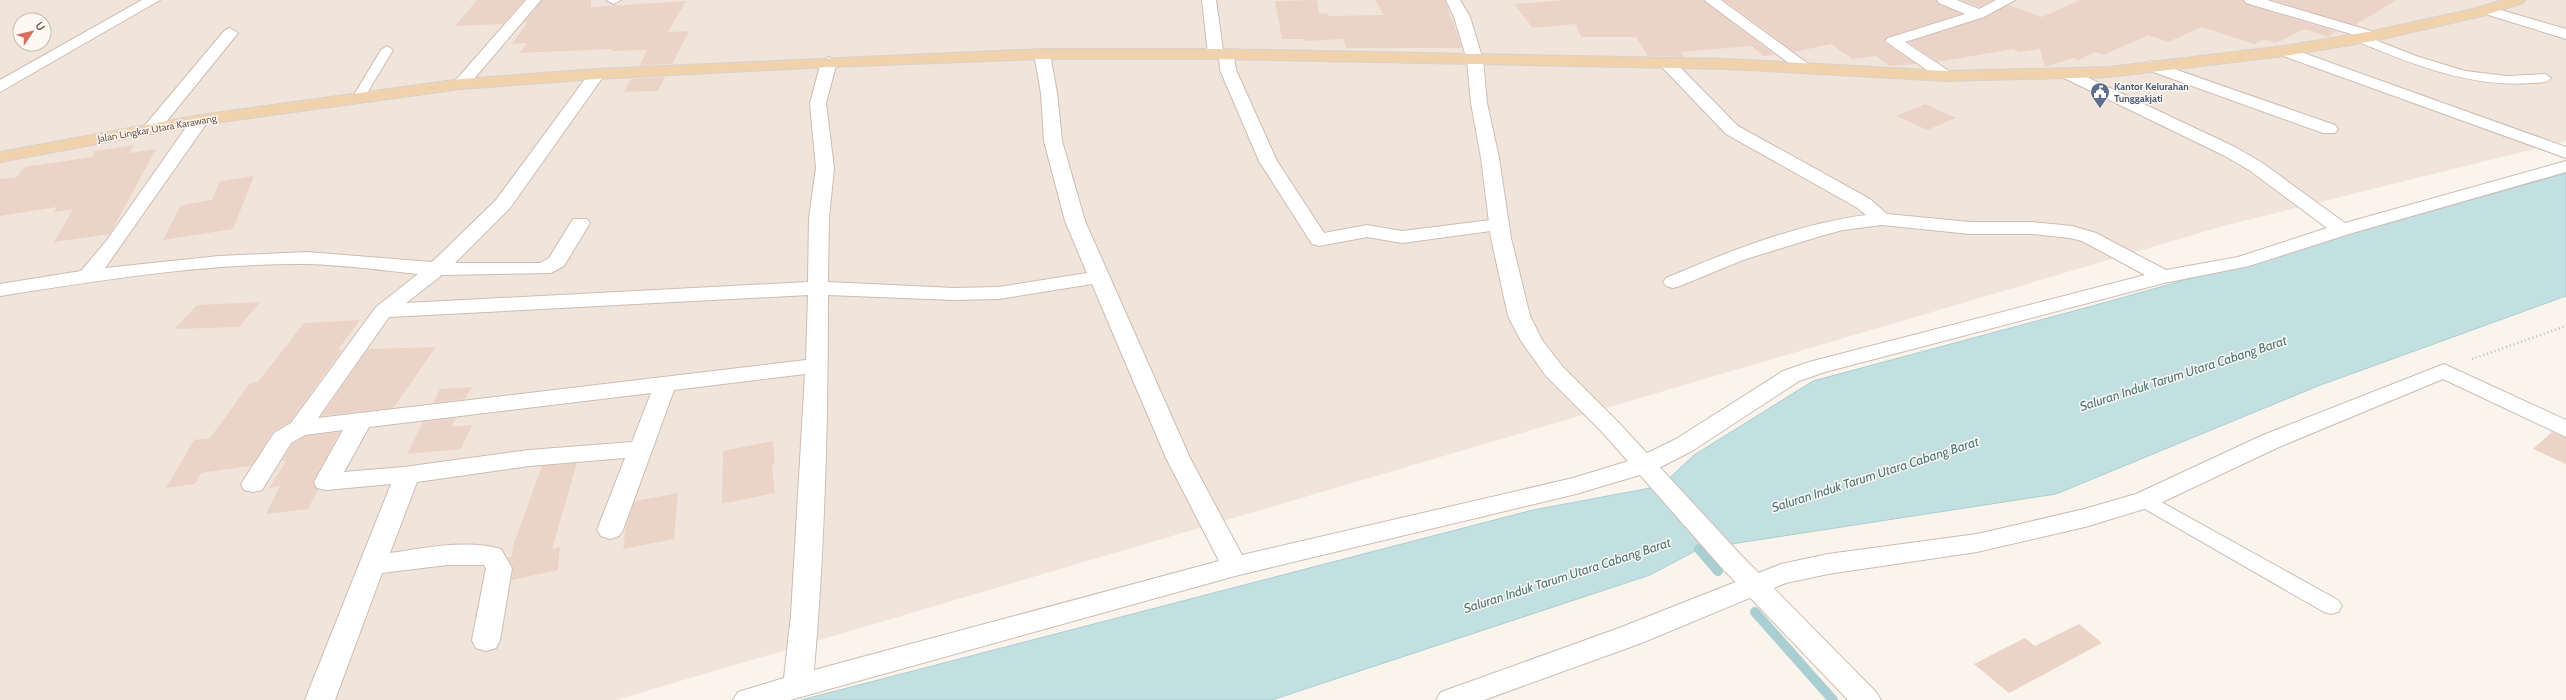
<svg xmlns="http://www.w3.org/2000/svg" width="2566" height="700" font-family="Cabin,sans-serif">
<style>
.residential{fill:#f1e5db;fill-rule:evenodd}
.water{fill:#c2e0e2;stroke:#aacfd2}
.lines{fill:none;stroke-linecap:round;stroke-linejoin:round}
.stream{stroke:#aacfd2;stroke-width:10}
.building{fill:#ecd3c7}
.lane-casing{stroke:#ccbcb2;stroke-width:2}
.street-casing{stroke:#ccbcb2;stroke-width:2}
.secondary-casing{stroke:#d0bdb3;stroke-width:2}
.primary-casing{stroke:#d8d1ce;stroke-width:2}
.path{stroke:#d2b6a9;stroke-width:2.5;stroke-dasharray:1 3;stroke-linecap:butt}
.lane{fill:#fff;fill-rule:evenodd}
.street{fill:#fff;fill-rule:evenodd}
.secondary{fill:#fff;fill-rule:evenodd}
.primary{fill:#f0d2ad;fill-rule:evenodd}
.labels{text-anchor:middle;stroke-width:3;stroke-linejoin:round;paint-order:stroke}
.far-service-label{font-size:10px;font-weight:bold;fill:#4e5e75;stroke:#fdf8f2;text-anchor:start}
.far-street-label{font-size:10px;fill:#735b51;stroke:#fdf8f2}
.water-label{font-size:13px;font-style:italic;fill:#4a777c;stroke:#fdf8f2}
</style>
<rect width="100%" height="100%" fill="#faf4ec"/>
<path class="residential" d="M0,0H2566V141L2227,225L616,700H0ZM20,20H44V44H20Z"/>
<path class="water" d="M2566,173V296L2318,386L2056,494L1699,549L1650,575L1272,700H801L1533,510L1661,486L1694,455L1813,381L2096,305Z"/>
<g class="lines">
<path class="stream" d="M1699,549L1718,571
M1755,612L1833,700"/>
</g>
<path class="building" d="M477,0H524L503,24L455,26Z
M542,0H591V7L686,1L668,32L689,31L672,64L639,66L647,50L611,51L613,49L520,53L527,43L512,44L528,22L524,23Z
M1317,0L1319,14L1327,13L1328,16L1384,15L1375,0H1445L1462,48H1346L1344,39L1306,41L1305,39H1282L1275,1Z
M1565,0H1703L1775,55L1763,56L1751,46L1680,52L1685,57L1648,56L1636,37H1581L1576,24L1533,28L1514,4Z
M1724,0H1936L1938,4L1961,14L1887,37L1884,42L1916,64L1890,66L1876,56L1853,59L1831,44L1794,52Z
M1961,0H1993L1979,7Z
M2080,0H2243L2246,4L2341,33L2335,32L2328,37L2304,29L2276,43L2264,39L2254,44L2202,27L2168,42L2148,35L2104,55L2095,52L2079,60L2073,58L2045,67L2040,49L2019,52L2012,49L1938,62L1908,42L1984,18L2009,5L2042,17Z
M2272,0H2396L2355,25Z
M665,77L658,91L624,92L631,79Z
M1925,104L1956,118L1927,130L1896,116Z
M134,145L129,153L156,149L110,234L54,242L73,209L54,212L57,207L0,216V179L17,177L24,167L92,157L95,151Z
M254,176L233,229L163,240L181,205L212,200L220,181Z
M260,302L239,327L174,329L197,305Z
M360,320L338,350H342L290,422L273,432L251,466L201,473L195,484L166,488L194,440L210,438L250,383L258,382L304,323Z
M436,347L393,408L321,416L368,349Z
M472,387L465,399L433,403L440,389Z
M456,418L451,427L472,425L461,449L407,454L423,422Z
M340,432L313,481L318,490L308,509L266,514L280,486L269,488L286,461H282L292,444L305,436Z
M2552,432L2566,438V464L2533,449Z
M773,441L775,464H772L775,493L722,504L723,451Z
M577,463L552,549L560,547L558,570L512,580L513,568L508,558L512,557L513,546L542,466Z
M678,493L674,539L623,549L626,527L635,501Z
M2079,624L2102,643L2009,693L1974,664L2025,638L2035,646Z"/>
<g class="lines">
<defs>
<path id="lane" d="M2360,34L2416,56L2465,71L2507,76L2545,74L2551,78C2547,84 2538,82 2532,83C2470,88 2412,64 2356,41L2354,38Z
M387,46L393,50L364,98L358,102L353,101L352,98L381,50Z
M2145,493L2338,600L2342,606L2338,612L2331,614L2324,612L2138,505L2135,500L2138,495Z"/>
<path id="street" d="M142,0H160L0,92V80Z
M526,0H541L467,87H455L453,84L455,81Z
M606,0H621L614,4Z
M1202,0H1216L1223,50L1233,51L1236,70L1277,161L1324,233L1367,225L1402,231L1499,219L1506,221L1509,225L1506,229L1402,243L1367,237L1319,246L1312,244L1259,161L1220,70L1219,58L1210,57L1208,54Z
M1446,0H1460L1470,17L1483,60L1481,63H1469L1467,60L1454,17Z
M1704,0H1721L1811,66L1809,69H1797Z
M1937,0H1957L1979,9L1996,0H2015L1984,17L1905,42L1952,73L1954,76L1946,81L1940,79L1885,41L1888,38L1965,14L1939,3Z
M2244,0H2267L2378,33L2381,36L2373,41L2368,39L2246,3Z
M2487,6L2566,29V39L2482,13L2480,10L2482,7Z
M230,28L238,33L158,132H146L143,128L146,124L225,30Z
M2284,46L2566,147V158L2278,54L2276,51L2278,48Z
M1042,49L1050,54L1057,93L1062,141L1085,221L1190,458L1242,555L1573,478L1635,459L1676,439L1783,371L1809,362L2145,275L2082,241L2070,238L2031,234H1970L1882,225L1843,230L1824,235L1743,260L1680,286L1673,288L1666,286L1663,282L1666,278C1730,251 1797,224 1866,215L1856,207L1726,134L1661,66L1659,63L1661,60H1673L1738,126L1870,199L1887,214L1970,222H2031L2072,226L2096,233L2166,270L2238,257L2327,228L2249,170L2223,155L2062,77L2060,74L2062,71H2074L2235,147L2261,162L2345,223L2566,161V172L2349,234L2249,266L2164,283L1825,372L1799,381L1692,451L1653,471L1576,494L1235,576L790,700H733L738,692L784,678L791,615L805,374L674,390L623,530L619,536L610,539L601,536L597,530L625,458L529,466L417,482L390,553C425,548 467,539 501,549L512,568L500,640L496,648L486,651L476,648L472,640L486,568L484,565H447L382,573L335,700H305L391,484L326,490L317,488L314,482L343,430L305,435L291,443L262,490L253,492L244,490L241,484L274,433L291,423L376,307L418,274C381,270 344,265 307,264C206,263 100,280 0,296V284L81,271L107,240L194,116H206L209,120L105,268L219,256L307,252L432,262L496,200L591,71L597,69L605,74L510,208L455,263H540L549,258L573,219H587L590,223L564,266L551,273L442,275L406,303L808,282L809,218L816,168L810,103L821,62L829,57L837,62L826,103L834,168L829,218L828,282L954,288L999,287L1087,273L1065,221L1044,141L1041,93L1034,54ZM1092,284L1166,458L1219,561L814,670C825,546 828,420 828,295L954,300L999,299ZM808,295L806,360L318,418L389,317ZM651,393L632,442L529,450L404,467L344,472L369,427Z
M2151,61L2335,125L2338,129L2335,133H2323L2145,69L2143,66Z
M2444,364L2566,420V437L2443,379L2279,447L2154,506L2085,527L1977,552L1828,574L1786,583L1639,644L1484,700H1436L1441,692L1619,628L1781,564L1828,554L1977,534L2084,509L2136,494L2263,435Z"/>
<path id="secondary" d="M1475,55L1483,60L1487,103L1499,158L1511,238L1530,316L1542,340L1562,366L1619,423L1739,553L1876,692L1881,700H1848L1721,567L1603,433L1546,376L1521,341L1508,316L1491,238L1481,158L1471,103L1467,60Z"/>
<path id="primary" d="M2503,0H2525L2523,3L2482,16L2373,41L2284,56L2109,77L1946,81L1728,69L1216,59H1042L829,67L597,79L461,89L200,125L0,162V152L200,115L461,79L597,69L1042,49H1216L1728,59L1946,71L2109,67L2284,46L2373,31L2473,9Z"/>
</defs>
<use href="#lane" class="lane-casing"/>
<use href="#street" class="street-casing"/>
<use href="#secondary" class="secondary-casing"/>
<use href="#primary" class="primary-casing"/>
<path class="path" d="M2472,359L2566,326"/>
<use href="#lane" class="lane"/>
<use href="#street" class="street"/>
<use href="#secondary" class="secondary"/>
<use href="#primary" class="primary"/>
</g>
<defs>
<symbol id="civic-pin" viewBox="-11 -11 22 30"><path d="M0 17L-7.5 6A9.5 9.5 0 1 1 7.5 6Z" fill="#5c6f8a" stroke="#fdf8f2"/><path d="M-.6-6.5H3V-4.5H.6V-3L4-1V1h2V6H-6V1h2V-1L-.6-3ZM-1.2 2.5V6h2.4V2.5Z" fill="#fff"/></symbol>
</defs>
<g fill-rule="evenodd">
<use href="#civic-pin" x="2089" y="81" width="22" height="30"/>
</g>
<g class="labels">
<g class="far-service-label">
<text x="2114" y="90">Kantor Kelurahan<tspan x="2114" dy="12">Tunggakjati</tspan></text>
</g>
<g class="far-street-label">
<text transform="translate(157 128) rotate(-10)" y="4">Jalan Lingkar Utara Karawang</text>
</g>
<g class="water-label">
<text transform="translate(2183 373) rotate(-18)" y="5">Saluran Induk Tarum Utara Cabang Barat</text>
<text transform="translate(1875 474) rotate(-18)" y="5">Saluran Induk Tarum Utara Cabang Barat</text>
<text transform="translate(1567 575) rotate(-18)" y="5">Saluran Induk Tarum Utara Cabang Barat</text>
</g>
</g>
<g transform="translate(32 32) rotate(55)"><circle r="19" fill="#fdf8f2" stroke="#c6b9b2"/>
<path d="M0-3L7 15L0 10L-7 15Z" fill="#d47261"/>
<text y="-6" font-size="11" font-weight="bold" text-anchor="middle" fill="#735b51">U</text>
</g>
</svg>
